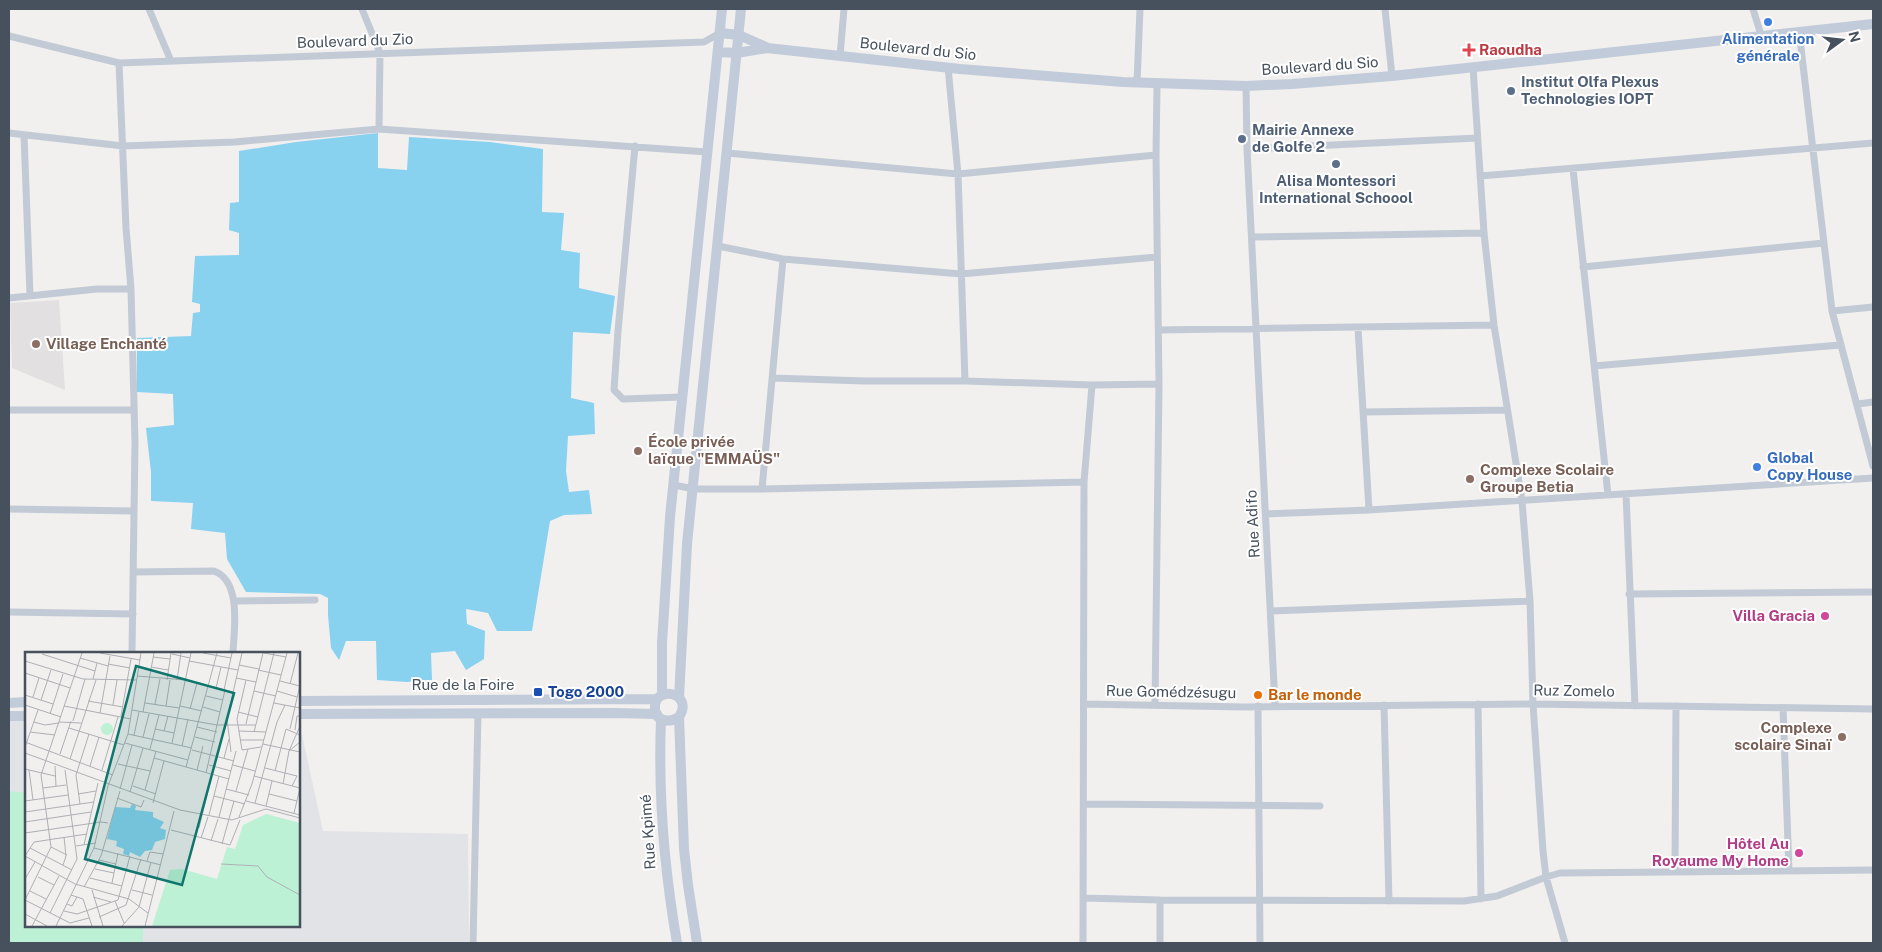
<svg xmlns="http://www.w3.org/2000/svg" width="1882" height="952" font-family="'Public Sans',sans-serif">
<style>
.education{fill:#e3e0e1}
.airport{fill:#e1e3e7}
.green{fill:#bcf1d5}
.water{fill:#88d1ef}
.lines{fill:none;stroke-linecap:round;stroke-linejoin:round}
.street{stroke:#c2cad5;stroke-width:7}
.secondary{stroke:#c1cbd9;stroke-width:10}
.shop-dot{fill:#3f7fe0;stroke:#fff;stroke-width:2}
.health-dot{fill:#e0444e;stroke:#fff;stroke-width:2}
.service-dot{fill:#5c6f8a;stroke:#fff;stroke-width:2}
.education-dot{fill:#8d6e63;stroke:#fff;stroke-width:2}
.hotel-dot{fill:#d1479c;stroke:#fff;stroke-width:2}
.transit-dot{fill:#1a4fb4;stroke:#fff;stroke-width:2}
.food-dot{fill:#e8710a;stroke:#fff;stroke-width:2}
.labels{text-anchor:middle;stroke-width:4;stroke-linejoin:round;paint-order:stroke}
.shop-label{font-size:15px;font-weight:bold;fill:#366cbe;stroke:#fff}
.street-label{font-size:15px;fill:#47515d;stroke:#fff}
.health-label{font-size:15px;font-weight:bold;fill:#be3a42;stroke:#fff;text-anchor:start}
.service-label{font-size:15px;font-weight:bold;fill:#4e5e75;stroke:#fff;text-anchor:start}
.education-label{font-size:15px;font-weight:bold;fill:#785e54;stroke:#fff;text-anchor:start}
.hotel-label{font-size:15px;font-weight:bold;fill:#b23c85;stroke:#fff;text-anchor:end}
.transit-label{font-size:15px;font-weight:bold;fill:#164399;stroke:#fff;text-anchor:start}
.food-label{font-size:15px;font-weight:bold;fill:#c56008;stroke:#fff;text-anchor:start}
.inset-road{fill:none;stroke:#aeb0b5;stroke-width:1}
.view{fill:#0f766e;fill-opacity:0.15;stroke:#0f766e;stroke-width:2.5}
.inset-edge{fill:none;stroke:#47515d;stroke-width:2.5}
</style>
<rect width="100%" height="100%" fill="#f2efef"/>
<path class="education" d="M59,300L65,390L12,368L10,303Z"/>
<path class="airport" d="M9,721H26V926H299V721L323,831L468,834L469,943H9Z"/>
<path class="green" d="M9,791L26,793V926H143V943H9Z"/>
<path class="water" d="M378,133V168L407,170L409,137L490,142L543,149L542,212L564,213L561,250L580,253L579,288L615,296L610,334L573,332L571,398L594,403L595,434L568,436L566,471L569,492L589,490L592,514L564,515L550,521L532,631H497L488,613L466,609L467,624L485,631L484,659L466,670L455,651L431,653L432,680L407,682L377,680L376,641H346L339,660L331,648L328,615V598L320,594L246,592L227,559L225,533L191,529L193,503L151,501V472L146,428L174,425L173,394L137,392V338L191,336L193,313L200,312V304L192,302L195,256L239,255V233L229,230L230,203L239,202V151L296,142Z"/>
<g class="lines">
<path class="street" d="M149,9L171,61
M362,9L380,53L379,129
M1385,9L1392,76
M1753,9L1761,35
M1799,31L1832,311L1873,466
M9,36L119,63L704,42L720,33
M840,56L844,9
M119,63L126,228L131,289L135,443L132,653
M948,67L958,174L965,381
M1473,67L1484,233L1494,325L1522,501L1530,601L1533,704L1543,851L1546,877L1565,943
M1137,83L1140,9
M1246,86L1247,149L1275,705
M9,133L123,146L235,142L379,129L707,152
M24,135L30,295
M635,146L618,331L614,390L623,399L682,397
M1247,149L1477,138
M727,153L958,174L1156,155
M1573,169L1608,495
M1480,176L1873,143
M1252,237L1484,233
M718,246L783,259L961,274L1157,257
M1583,267L1824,243
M9,298L97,289H131
M1832,311L1873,307
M1358,328L1369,510
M1159,330L1494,325
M1594,366L1840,345
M772,378L865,381H965L1092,385L1159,384
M1858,404L1873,402
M9,410H134
M1363,412L1507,410
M674,485L694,489H762L1084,482
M762,489L783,259
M1626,494L1635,706
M9,509L133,511
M1266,514L1369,510L1873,478
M133,572L214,571C242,581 234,630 233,653
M1629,594L1873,592
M234,601L315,600
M1271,611L1530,601
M9,612L133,614
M1084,704L1244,707L1533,704L1873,709
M1478,704L1481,899
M1155,705L1159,384L1156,155L1157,84
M1384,705L1389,901
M1258,706L1260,943
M1783,708L1789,870
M1084,804L1320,806
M1675,872L1676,706
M1083,898L1160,900L1464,901L1497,896L1546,877L1560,873L1873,870
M473,943L478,713
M1083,943L1084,482L1092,385
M1160,943V900"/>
<path class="secondary" d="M720,33L739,35L766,47
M718,52L737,53L767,48L960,69L1123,82L1246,86L1292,84L1392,76L1873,24
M662,695V643L670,517L722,9
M679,698L687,544L741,9
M299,701L657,699
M9,703L26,702
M299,714L615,713L657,714
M9,716H26
M679,717C670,723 656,722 655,709C653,684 695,692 679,717L684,849L688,885L697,943
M661,719C658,795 664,868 677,943"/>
</g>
<g class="shop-dot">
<circle cx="1768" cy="22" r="5"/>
<circle cx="1757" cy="467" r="5"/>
</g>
<path class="health-dot" d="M1466.5 42.5h5v5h5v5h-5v5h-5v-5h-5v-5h5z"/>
<g class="service-dot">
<circle cx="1511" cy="91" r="5"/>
<circle cx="1242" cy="139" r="5"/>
<circle cx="1336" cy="164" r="5"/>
</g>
<g class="education-dot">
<circle cx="36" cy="344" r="5"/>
<circle cx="638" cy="451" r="5"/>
<circle cx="1470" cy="479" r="5"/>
<circle cx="1842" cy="737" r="5"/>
</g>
<g class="hotel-dot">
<circle cx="1825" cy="616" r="5"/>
<circle cx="1799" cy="853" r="5"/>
</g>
<rect class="transit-dot" x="533" y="687" width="10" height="10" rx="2.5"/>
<circle class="food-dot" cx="1258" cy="695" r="5"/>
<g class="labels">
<g class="shop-label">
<text x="1768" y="44">Alimentation<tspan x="1768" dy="17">générale</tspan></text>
<text x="1767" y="463" text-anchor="start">Global<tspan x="1767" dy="17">Copy House</tspan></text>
</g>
<g class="street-label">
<text transform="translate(355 41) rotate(-2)" y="5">Boulevard du Zio</text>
<text transform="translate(918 49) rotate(6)" y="5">Boulevard du Sio</text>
<text transform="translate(1320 66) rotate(-4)" y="5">Boulevard du Sio</text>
<text transform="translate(1253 524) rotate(-93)" y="5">Rue Adifo</text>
<text x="463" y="690">Rue de la Foire</text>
<text transform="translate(1574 691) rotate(1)" y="5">Ruz Zomelo</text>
<text transform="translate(1171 692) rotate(1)" y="5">Rue Gomédzésugu</text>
<text transform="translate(648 832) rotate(-94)" y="5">Rue Kpimé</text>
</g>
<g class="health-label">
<text x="1479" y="55">Raoudha</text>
</g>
<g class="service-label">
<text x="1521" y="87">Institut Olfa Plexus<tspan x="1521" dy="17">Technologies IOPT</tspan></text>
<text x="1252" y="135">Mairie Annexe<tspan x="1252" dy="17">de Golfe 2</tspan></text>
<text x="1336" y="186" text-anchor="middle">Alisa Montessori<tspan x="1336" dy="17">International Schoool</tspan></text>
</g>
<g class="education-label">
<text x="46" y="349">Village Enchanté</text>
<text x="648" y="447">École privée<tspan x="648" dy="17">laïque "EMMAÜS"</tspan></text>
<text x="1480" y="475">Complexe Scolaire<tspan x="1480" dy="17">Groupe Betia</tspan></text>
<text x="1832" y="733" text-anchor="end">Complexe<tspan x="1832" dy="17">scolaire Sinaï</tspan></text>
</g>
<g class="hotel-label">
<text x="1815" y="621">Villa Gracia</text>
<text x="1789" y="849">Hôtel Au<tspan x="1789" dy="17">Royaume My Home</tspan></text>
</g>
<g class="transit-label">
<text x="548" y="697">Togo 2000</text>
</g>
<g class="food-label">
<text x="1268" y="700">Bar le monde</text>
</g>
</g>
<g transform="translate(25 652)">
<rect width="275" height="275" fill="#f2efef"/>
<path d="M76 77a6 6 0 1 1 12 0a6 6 0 1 1-12 0ZM241,162L275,171V274H127L145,218L157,217L192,227L202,195L210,197L218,173Z" fill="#bcf1d5"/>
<path d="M107,152L111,154L110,158L128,160V165L139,170L135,176L141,178L140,187L130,190L127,198L120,199L115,205L105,200L104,204L98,202L99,197L91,194L92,189L82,187L90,155L105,156Z" fill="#88d1ef"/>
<path class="inset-road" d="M57,1L16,123L26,195L0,248L45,271L64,266M75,1L115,8M178,1L206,6M239,1L261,5M17,2L70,19M147,2L165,6M128,5L145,7M55,6L83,14M0,9L58,27L112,28M164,9L213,18M83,12L105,16M214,13L234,17M126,15L143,18M233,18L256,23M0,21L45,36M112,24L161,28L208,40M211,26L231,30M68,27L72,11M142,28L146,1M152,28L156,1M255,29L275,34M265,32L273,1M191,36L196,15M199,38L207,1M229,39L251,44M252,39L272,45M0,43L28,52M181,44L198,48M8,45L14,26M16,48L26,18M63,49L98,55M120,51L154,56M249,51L275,56M130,52L135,27M0,53L36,65M88,53L92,28M39,54L106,67M141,54L145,28M155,54L177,59M178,55L195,60M165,57L172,31M107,58L192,73H231M118,60L129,1M213,60L233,65M75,61L85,4M25,62L38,22M96,64L106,7M48,69L60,27M9,70L20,73L34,71M34,70L56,71M221,72L238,1M172,75L192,80M44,76L99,93M130,77L149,81M265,77L275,33M270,78L272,64H275M139,79L143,64M214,79L241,80M5,80L30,83M229,80L249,1M103,82L167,96M109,83L114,60M118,85L124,62M170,85L190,90M215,88H239M0,90L88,123M100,91L163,108M147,91L166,1M238,92L275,100M157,94L163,67M0,95L13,58M125,97L134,63M167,98L209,109M217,98L212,67L221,28M217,98L236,95M264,99L275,74M206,100L202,67L217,1M0,101L155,158L207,168L241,157L275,166M35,102L46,69M129,106L204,127M199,106L204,87M45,107L71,28M93,112L125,119M184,113L206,119M208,113L230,119M30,114L31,134M65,114L74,85M161,115L192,1M240,116L272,124L267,134M0,117L30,124M4,118L8,148M77,118L93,65M172,118L178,94M250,119L261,77L275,83M181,121L200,38M229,124L275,136M258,132L264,99L275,90M108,134L131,142M18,136L41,133M95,137L107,93M201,137L224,143M120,138L131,99M211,139L223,97M105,140L118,96M53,142L71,139M244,142L272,149M189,144L220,152M92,146L116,155L119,148M0,149L43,143M221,149L275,163M128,151L139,109M230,151L252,70L260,53M55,152L51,123L64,82M241,154L247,129M0,160L69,150M269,161L275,136M184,163L194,124M194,165L211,99M214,165L227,132L262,1M0,170L66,160M174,176L187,122M146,178L205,193L215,168M0,181L76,170L83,171M62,182L9,190L0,204L50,232L104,247L123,261M176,186L183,165M186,189L193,167M197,192L209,149M59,193L73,131M51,194L71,191M26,195L42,203M5,196L47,218M69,196L136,213M74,208L91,212M122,209L125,200L138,202M196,212L233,214L242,225L275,243M38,213L41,204L39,185M70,217L89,221M13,225L29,233M65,226L97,234M0,227L10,210M87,231L93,201M59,235L76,204L95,139M67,238L78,274M107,238L127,243M5,239L21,247M46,243L58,247L67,274M68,245L86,250M90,249L99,271M42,252L47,254L52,245M39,259L52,262L93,248L105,204M25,261L52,207L40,118M0,262L22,274M74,265L101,253L116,207M7,274L34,224M31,274L69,196L83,134L103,82L116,1M97,274L114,255L126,210M120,274L149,159"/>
<path class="view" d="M111,14L209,41L157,233L60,207Z"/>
<rect width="275" height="275" class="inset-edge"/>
</g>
<rect width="1882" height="952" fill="none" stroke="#47515d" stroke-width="20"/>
<g transform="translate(1842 40) rotate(75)" stroke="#ffffff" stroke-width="4" paint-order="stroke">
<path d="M0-4L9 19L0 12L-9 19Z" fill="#47515d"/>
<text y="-8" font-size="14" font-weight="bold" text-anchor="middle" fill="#47515d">N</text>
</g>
</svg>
